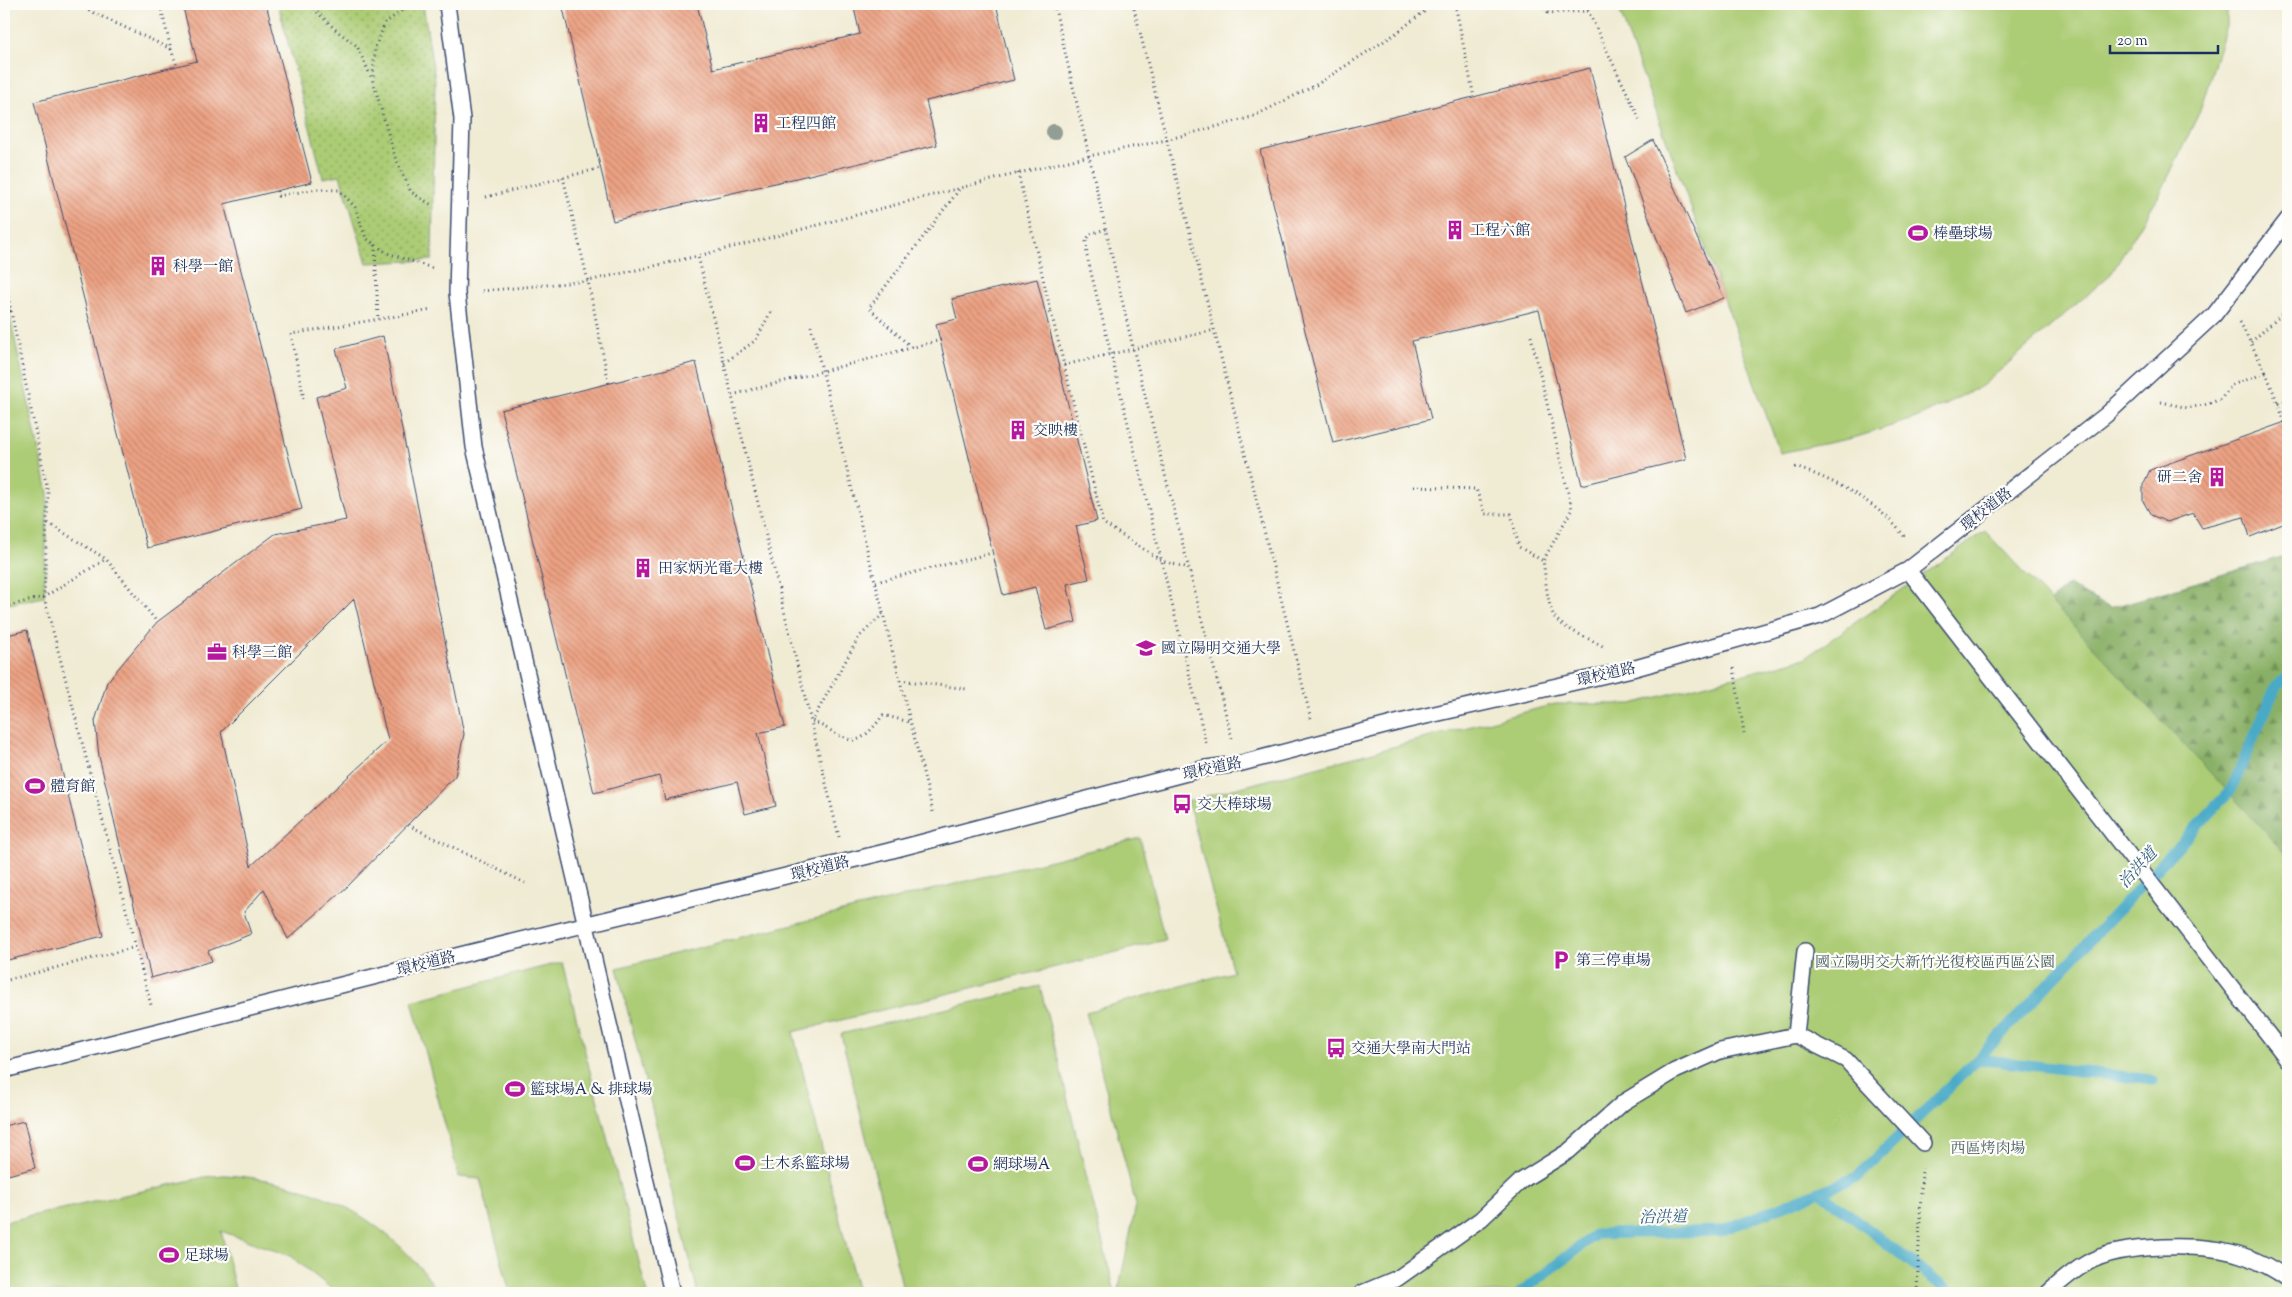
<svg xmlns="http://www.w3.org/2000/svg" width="2292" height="1297" font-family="'Sorts Mill Goudy','Noto Serif TC',serif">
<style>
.grass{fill:url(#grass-dots);stroke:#647e69}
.forest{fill:url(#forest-firs);stroke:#527062}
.park{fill:#accc74;stroke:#647e69}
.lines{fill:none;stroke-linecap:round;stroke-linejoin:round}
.stream{stroke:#49aac8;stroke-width:11}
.building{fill:url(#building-back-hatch);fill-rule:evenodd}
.service-casing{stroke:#3b4b70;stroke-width:18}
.path{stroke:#3b4b70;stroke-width:3;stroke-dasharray:1 4;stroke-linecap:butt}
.service{stroke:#fff;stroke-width:15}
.tree{fill:#929d96}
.labels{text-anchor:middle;stroke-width:4.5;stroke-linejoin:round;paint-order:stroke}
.poi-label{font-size:15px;fill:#1b2f5e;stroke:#fdfcf7;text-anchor:start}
.street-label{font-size:15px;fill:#1b2f5e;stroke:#fdfcf7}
.park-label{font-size:15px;fill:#465e65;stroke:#fdfcf7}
.water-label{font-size:16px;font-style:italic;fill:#2d6088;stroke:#fdfcf7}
</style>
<defs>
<pattern id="grass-dots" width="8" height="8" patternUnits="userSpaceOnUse" patternTransform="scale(1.25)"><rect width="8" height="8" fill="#accc74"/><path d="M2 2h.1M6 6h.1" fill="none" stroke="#8ba662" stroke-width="1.8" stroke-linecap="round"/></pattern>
<pattern id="forest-firs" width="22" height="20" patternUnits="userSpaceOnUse" patternTransform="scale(1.25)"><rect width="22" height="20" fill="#89b066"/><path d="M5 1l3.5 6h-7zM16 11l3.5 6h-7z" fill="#6f9057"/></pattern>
<pattern id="building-back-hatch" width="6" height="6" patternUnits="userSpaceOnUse" patternTransform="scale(1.25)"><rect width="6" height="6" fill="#eda182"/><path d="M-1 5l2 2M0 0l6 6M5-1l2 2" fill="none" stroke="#bf846e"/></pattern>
</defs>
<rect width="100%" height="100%" fill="#fdfcf7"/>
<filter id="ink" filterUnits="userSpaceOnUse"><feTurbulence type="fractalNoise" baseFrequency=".02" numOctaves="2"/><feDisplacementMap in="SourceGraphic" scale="10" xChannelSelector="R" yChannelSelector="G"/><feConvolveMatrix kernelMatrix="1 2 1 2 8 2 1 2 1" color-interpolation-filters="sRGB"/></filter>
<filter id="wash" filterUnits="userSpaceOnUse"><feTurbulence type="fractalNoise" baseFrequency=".0096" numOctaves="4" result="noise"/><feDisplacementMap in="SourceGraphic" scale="20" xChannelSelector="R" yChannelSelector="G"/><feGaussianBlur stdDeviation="1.12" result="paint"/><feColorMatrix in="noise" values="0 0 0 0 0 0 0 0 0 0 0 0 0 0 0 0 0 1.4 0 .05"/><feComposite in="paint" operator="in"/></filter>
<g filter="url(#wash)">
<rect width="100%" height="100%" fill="#f0ebd3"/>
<path class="grass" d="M278,4H423L435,80L432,260L367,263L340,175L323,178Z"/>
<path class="forest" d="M2288,555V1004L2002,647L2068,585L2110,608Z"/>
<path class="park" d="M1617,4H2227V23L2200,111L2161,192L2111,274L1982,386L1916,418L1857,437L1780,453Z
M4,289L48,493L44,597L4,605Z
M1985,531L2288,856V1293H1118L1136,1205L1086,1012L1233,972L1188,801L1555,704H1632L1805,658Z
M1140,838L1165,940L793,1032L858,1293H698L617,968Z
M562,962L647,1293H510L480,1179L459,1177L412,1001Z
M1040,986L1115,1293H904L841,1034Z
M224,1175C314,1180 388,1217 439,1293H337L290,1256L221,1231L236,1293H4V1222L205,1177Z"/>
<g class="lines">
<path class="stream" d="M1978,1059L2152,1080
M1820,1192L1951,1293
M1520,1293L1596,1234L1720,1231L1857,1177L1978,1059L2231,790L2276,686L2288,677"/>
</g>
<g id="blocks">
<path class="building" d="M182,4H266L312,182L224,204L302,509L147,548L34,102L197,61Z
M562,4H697L713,69L860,34L853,4H996L1014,80L926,101L937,145L613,221Z
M1590,68L1686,459L1582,485L1539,310L1412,341L1431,419L1333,443L1260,150Z
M1653,140L1724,298L1686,313L1625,157Z
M1037,279L1097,521L1076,526L1089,579L1067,584L1076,622L1046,630L1035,587L1003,595L936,324L957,319L952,299Z
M383,336L464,734L455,776L348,886L288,939L264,889L244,912L251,934L208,951L212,961L151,978L99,756L95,721L107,682L157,622L275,534L346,520L316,397L347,388L336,349ZM354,599L388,740L251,866L221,732Z
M696,362L785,727L758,733L776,806L745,814L737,782L665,800L659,776L594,793L501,410Z
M2288,421V522L2250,537L2244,517L2202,528L2193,513L2167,522L2151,515L2143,501V485L2150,470Z
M27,630L103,936L4,961V636Z
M24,1121L35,1168L4,1176V1126Z"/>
</g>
</g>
<g filter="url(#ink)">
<use href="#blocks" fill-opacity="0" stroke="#3b4b70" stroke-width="1"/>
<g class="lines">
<defs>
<path id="service" d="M447,4L462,119L457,293L474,447L672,1293
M1908,570L2288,1060
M1796,1035L1805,951
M4,1070L468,953L885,852L1206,768L1238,764L1404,721L1632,669L1820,616L1908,570L2106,415L2214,315L2288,219
M1362,1293L1398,1278L1481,1219L1521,1181L1569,1151L1624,1102L1675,1071L1720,1051L1796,1035L1846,1060L1923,1143
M2048,1293C2059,1283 2073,1271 2087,1263C2121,1243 2204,1243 2241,1255C2257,1260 2274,1269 2288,1279"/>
</defs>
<use href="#service" class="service-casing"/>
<path class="path" d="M75,4L171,49L160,4
M311,4L317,12L337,31L357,46L372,79
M420,4L405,8L385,23L375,47L373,81L395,157L411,192L432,205
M1054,4L1089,156L1166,140L1252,117L1316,85L1395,34L1434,4
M1133,4L1311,719
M1455,4L1474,97
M1542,4L1548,13L1588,11L1641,122
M171,49L177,66
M1018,173L1051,312L1046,314
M563,177L588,281L609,384
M277,191L278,196L317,189L339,190L355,207L366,238L387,253L432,268
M486,197L601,168
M1106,229L1090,234L1086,241L1087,256L1206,743
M375,245L378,319
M4,277L48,493L44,597L151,1005
M482,291L588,281L698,256
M4,302L10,311L4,315
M1051,312L1103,523L1162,561L1189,568
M2240,322L2266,373
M811,326L933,812
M1531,336L1572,509L1543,561
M2251,342L2288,309
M911,347L869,308L959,190
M724,363L756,340L771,311
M1064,365L1215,330
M732,395L941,340
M304,399L291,334L432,310
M2161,402L2188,408L2208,404L2221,399L2232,385L2266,373L2278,404
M2285,422L2278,404L2288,400
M1795,467C1835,480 1882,504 1906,539
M1413,487L1476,489L1485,514H1511L1519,547L1543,561C1546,578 1546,600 1554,616C1560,628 1592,639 1604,647
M48,523L106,559L157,622
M876,582L992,553
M4,607L44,597L106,559
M883,614L859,637L812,721C850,738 853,756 883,715L910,722
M1734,668L1744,733
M900,680L967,689
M408,825L525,883
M839,837L698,256C829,223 958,187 1089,156L1133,348L1232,739
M4,981L136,947
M1917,1293L1922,1168"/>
<use href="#service" class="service"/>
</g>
<circle class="tree" cx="1054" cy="132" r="8"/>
</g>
<defs>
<symbol id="building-bare" viewBox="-9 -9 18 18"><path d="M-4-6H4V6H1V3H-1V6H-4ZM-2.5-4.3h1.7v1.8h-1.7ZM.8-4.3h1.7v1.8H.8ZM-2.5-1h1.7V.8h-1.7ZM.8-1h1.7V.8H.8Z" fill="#b5179e" stroke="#fdfcf7" stroke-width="2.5" paint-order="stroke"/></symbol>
<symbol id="stadium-bare" viewBox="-9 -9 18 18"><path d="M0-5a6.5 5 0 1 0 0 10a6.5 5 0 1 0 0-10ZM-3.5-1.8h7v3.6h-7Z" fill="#b5179e" stroke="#fdfcf7" stroke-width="2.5" paint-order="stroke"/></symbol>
<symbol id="university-bare" viewBox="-9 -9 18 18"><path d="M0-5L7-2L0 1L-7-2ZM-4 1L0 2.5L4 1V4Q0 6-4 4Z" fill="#b5179e" stroke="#fdfcf7" stroke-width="2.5" paint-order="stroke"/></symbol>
<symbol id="office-bare" viewBox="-9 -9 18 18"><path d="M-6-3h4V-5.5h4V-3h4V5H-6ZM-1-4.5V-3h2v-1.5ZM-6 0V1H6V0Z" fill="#b5179e" stroke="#fdfcf7" stroke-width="2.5" paint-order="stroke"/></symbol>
<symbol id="bus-bare" viewBox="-9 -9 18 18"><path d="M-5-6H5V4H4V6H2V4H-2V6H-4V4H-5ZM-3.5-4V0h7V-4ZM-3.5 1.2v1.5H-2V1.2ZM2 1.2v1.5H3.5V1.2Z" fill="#b5179e" stroke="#fdfcf7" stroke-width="2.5" paint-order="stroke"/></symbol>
<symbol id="parking-bare" viewBox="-9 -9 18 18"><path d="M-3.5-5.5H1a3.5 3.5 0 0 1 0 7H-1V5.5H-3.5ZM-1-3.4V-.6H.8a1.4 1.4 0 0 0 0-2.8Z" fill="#b5179e" stroke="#fdfcf7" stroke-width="2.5" paint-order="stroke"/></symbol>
</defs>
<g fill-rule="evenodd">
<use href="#building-bare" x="747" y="109" width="28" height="28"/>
<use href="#building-bare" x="1441" y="216" width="28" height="28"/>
<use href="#stadium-bare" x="1904" y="219" width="28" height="28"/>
<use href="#building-bare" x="144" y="252" width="28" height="28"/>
<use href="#building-bare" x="1004" y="416" width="28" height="28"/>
<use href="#building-bare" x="2203" y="463" width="28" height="28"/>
<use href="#building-bare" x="629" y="554" width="28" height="28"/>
<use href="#university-bare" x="1132" y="634" width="28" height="28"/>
<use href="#office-bare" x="203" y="638" width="28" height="28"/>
<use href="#stadium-bare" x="21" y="772" width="28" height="28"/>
<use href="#bus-bare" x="1168" y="790" width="28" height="28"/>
<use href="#parking-bare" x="1547" y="946" width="28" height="28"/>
<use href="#bus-bare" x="1322" y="1034" width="28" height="28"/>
<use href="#stadium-bare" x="501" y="1075" width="28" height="28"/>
<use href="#stadium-bare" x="731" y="1149" width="28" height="28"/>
<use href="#stadium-bare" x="964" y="1150" width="28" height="28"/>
<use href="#stadium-bare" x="155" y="1241" width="28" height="28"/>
</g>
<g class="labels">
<g class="poi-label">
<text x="776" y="128">工程四館</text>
<text x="1470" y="235">工程六館</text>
<text x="1933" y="238">棒壘球場</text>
<text x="173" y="271">科學一館</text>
<text x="1033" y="435">交映樓</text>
<text x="2202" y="482" text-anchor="end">研二舍</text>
<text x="658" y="573">田家炳光電大樓</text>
<text x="1161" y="653">國立陽明交通大學</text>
<text x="232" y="657">科學三館</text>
<text x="50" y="791">體育館</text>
<text x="1197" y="809">交大棒球場</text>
<text x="1576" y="965">第三停車場</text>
<text x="1351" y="1053">交通大學南大門站</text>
<text x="530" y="1094">籃球場A &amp; 排球場</text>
<text x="760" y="1168">土木系籃球場</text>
<text x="993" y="1169">網球場A</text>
<text x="184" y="1260">足球場</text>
</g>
<g class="street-label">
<text transform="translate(1986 509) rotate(-38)" y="5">環校道路</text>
<text transform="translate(1606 674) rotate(-13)" y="5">環校道路</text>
<text transform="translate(1212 768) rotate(-12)" y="5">環校道路</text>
<text transform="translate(820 868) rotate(-14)" y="5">環校道路</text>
<text transform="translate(426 963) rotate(-14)" y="5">環校道路</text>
</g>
<g class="park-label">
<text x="1935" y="967">國立陽明交大新竹光復校區西區公園</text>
<text x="1988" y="1153">西區烤肉場</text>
</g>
<g class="water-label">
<text transform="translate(2137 867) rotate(-47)" y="6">治洪道</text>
<text transform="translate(1663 1216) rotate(-1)" y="6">治洪道</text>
</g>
</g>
<rect width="2292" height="1297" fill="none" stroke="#fdfcf7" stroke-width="20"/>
<path d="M2110 45v8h108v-8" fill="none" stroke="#1b2f5e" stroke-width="2.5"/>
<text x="2117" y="45" font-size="15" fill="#1b2f5e" stroke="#fdfcf7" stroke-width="4" paint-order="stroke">20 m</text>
</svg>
